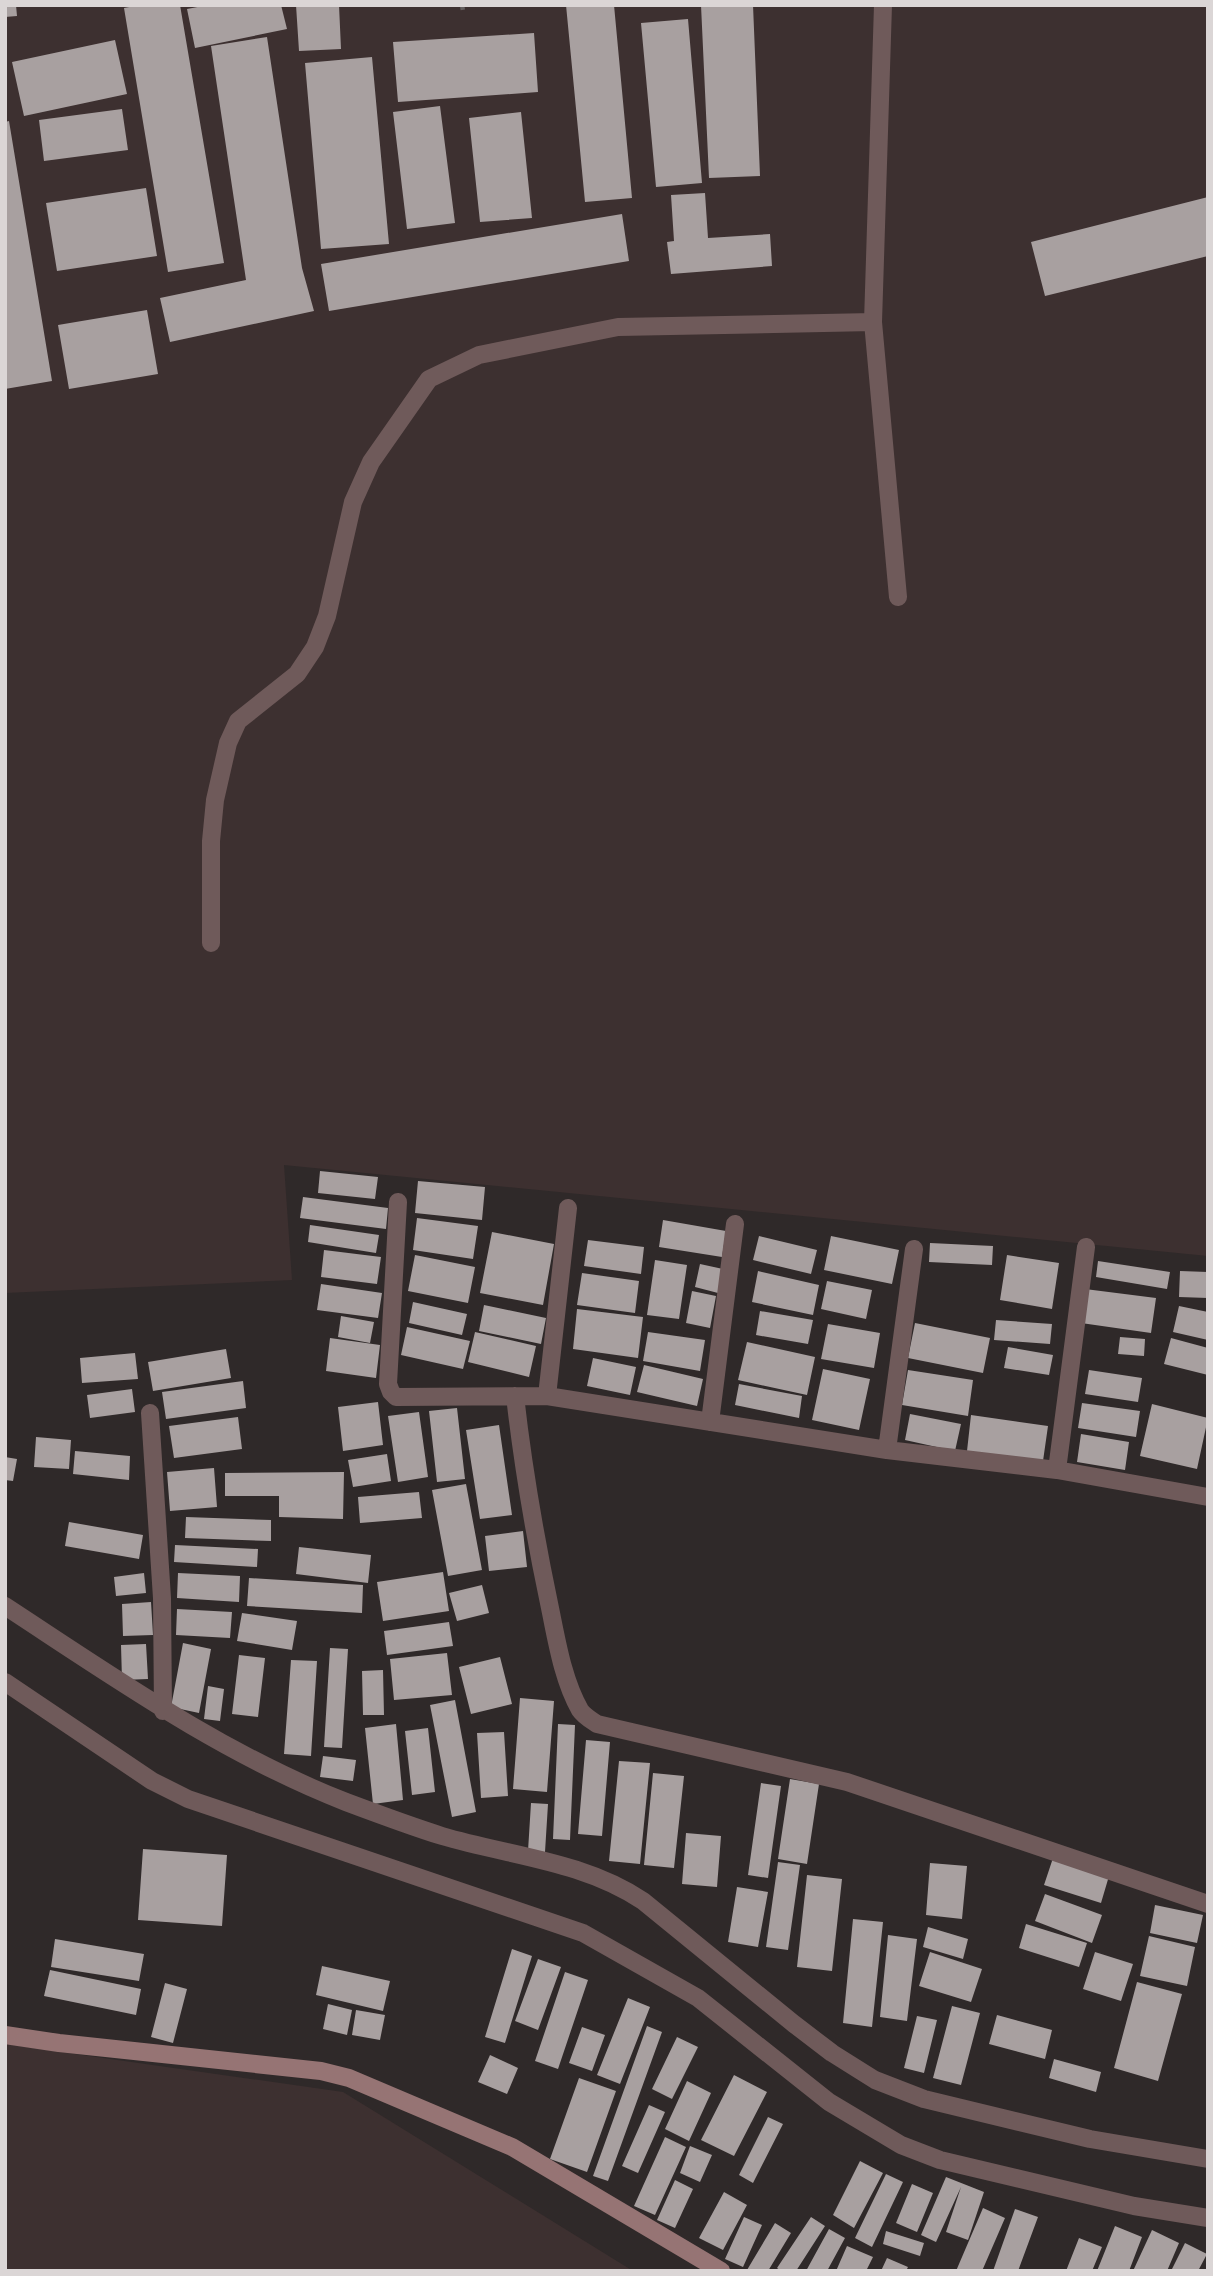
<svg xmlns="http://www.w3.org/2000/svg" width="1213" height="2276" font-family="Quicksand,sans-serif">
<style>
.built{fill:#3d3030}
.building{fill:#a8a0a0}
.lines{fill:none;stroke-linecap:round;stroke-linejoin:round}
.path{stroke:#655f5f;stroke-width:4.5;stroke-dasharray:5 5;stroke-linecap:butt}
.lane{stroke:#6f5a5a;stroke-width:18}
.street{stroke:#6f5a5a;stroke-width:18}
.secondary{stroke:#967474;stroke-width:18}
</style>
<rect width="100%" height="100%" fill="#2f2929"/>
<path class="built" d="M5,5H1208V1256L284,1165L292,1280L5,1293Z
M5,2044L343,2092L633,2271H5Z"/>
<path class="building" d="M5,5H16L17,16L5,17Z
M140,5H180L224,263L168,272L124,8Z
M208,5H281L287,29L195,48L187,9Z
M296,5H339L341,49L299,51Z
M566,5H614L632,198L585,202Z
M701,5H753L760,176L709,178Z
M688,19L702,183L656,187L641,23Z
M534,33L538,92L398,102L393,42Z
M267,37L302,268L314,311L170,342L160,298L246,280L211,46Z
M115,40L127,94L24,116L12,62Z
M372,57L389,244L321,249L305,63Z
M440,106L455,223L407,229L393,112Z
M122,109L128,150L44,161L39,120Z
M521,112L532,218L480,222L469,118Z
M9,121L52,381L5,389V122Z
M146,188L157,256L57,271L46,203Z
M705,193L708,238L770,234L772,266L671,274L667,242L674,241L671,195Z
M1208,197V256L1045,296L1031,242Z
M622,214L629,261L329,311L321,264Z
M147,310L158,374L69,389L58,325Z
M320,1171L378,1177L375,1199L318,1193Z
M418,1181L485,1187L482,1220L415,1213Z
M303,1197L388,1208L386,1229L300,1218Z
M417,1218L478,1226L473,1259L413,1250Z
M663,1220L726,1231L722,1257L659,1247Z
M310,1225L379,1235L376,1253L308,1242Z
M492,1232L554,1244L543,1305L480,1293Z
M759,1236L817,1250L811,1274L753,1260Z
M831,1236L899,1250L892,1284L824,1270Z
M588,1240L644,1247L641,1274L584,1266Z
M930,1243L993,1246L992,1265L929,1262Z
M324,1250L381,1257L377,1284L321,1277Z
M415,1255L475,1267L468,1303L408,1291Z
M1007,1255L1059,1263L1052,1309L1000,1300Z
M655,1260L687,1265L679,1319L647,1315Z
M1098,1261L1170,1272L1167,1289L1096,1277Z
M700,1264L723,1269L718,1293L695,1287Z
M758,1271L819,1285L813,1315L752,1302Z
M1180,1271L1208,1272V1298L1179,1297Z
M582,1273L639,1281L635,1313L577,1305Z
M827,1281L872,1290L866,1319L821,1309Z
M321,1284L382,1293L378,1318L317,1310Z
M1085,1289L1156,1298L1151,1333L1081,1323Z
M692,1291L716,1296L710,1328L686,1323Z
M413,1302L467,1314L462,1335L409,1323Z
M484,1305L546,1318L541,1344L479,1331Z
M1179,1306L1208,1312V1340L1173,1332Z
M577,1309L643,1317L638,1358L573,1349Z
M760,1311L813,1320L808,1344L756,1335Z
M341,1316L374,1322L370,1343L338,1337Z
M996,1320L1052,1324L1050,1344L994,1340Z
M915,1323L990,1338L983,1373L908,1358Z
M828,1324L880,1333L874,1368L821,1359Z
M407,1327L470,1341L463,1369L401,1355Z
M475,1332L536,1346L529,1377L468,1362Z
M648,1332L705,1340L700,1371L643,1361Z
M1120,1337L1145,1339L1144,1356L1118,1354Z
M330,1338L380,1345L376,1378L326,1371Z
M1171,1338L1208,1348V1375L1164,1364Z
M747,1342L815,1357L807,1395L738,1380Z
M1008,1347L1053,1355L1049,1375L1004,1368Z
M226,1349L231,1378L153,1391L148,1362Z
M135,1353L138,1379L82,1383L80,1358Z
M593,1358L636,1367L630,1395L587,1386Z
M644,1365L703,1379L697,1406L637,1392Z
M823,1369L870,1379L859,1430L812,1420Z
M908,1370L973,1380L968,1416L902,1405Z
M1089,1370L1142,1378L1138,1402L1085,1394Z
M243,1381L246,1408L166,1419L162,1392Z
M739,1384L802,1396L799,1418L735,1405Z
M132,1389L135,1412L90,1418L87,1395Z
M378,1402L383,1445L343,1451L338,1407Z
M1082,1403L1140,1411L1136,1437L1078,1428Z
M1152,1404L1208,1418L1197,1469L1140,1456Z
M457,1408L465,1479L437,1482L429,1411Z
M419,1412L428,1477L398,1482L388,1416Z
M910,1414L961,1424L955,1451L905,1440Z
M971,1415L1048,1426L1043,1461L967,1451Z
M238,1417L242,1449L174,1458L169,1426Z
M499,1425L512,1515L480,1519L466,1430Z
M1081,1434L1129,1442L1125,1470L1077,1462Z
M36,1437L71,1440L69,1469L34,1467Z
M75,1451L130,1456L129,1480L73,1474Z
M387,1454L391,1481L353,1487L348,1460Z
M5,1457L17,1459L13,1481L5,1480Z
M214,1468L217,1507L170,1511L167,1472Z
M344,1472L343,1519L279,1517V1496H225V1473Z
M466,1484L482,1570L448,1576L432,1490Z
M419,1492L422,1518L360,1523L358,1497Z
M186,1517L271,1520V1541L185,1538Z
M69,1522L143,1535L139,1559L65,1546Z
M523,1531L527,1567L489,1571L485,1536Z
M175,1545L258,1549L257,1567L174,1562Z
M299,1547L371,1555L368,1583L296,1574Z
M443,1572L449,1611L383,1621L377,1582Z
M144,1573L146,1593L116,1596L114,1577Z
M178,1573L240,1576L239,1602L177,1598Z
M249,1578L363,1585L362,1613L247,1606Z
M482,1585L489,1613L457,1621L449,1593Z
M151,1602L153,1635L123,1636L122,1604Z
M177,1609L232,1612L230,1638L176,1635Z
M242,1613L297,1621L292,1650L237,1641Z
M449,1622L453,1646L387,1655L384,1631Z
M183,1643L211,1649L199,1713L171,1707Z
M146,1644L148,1679L122,1680L121,1645Z
M330,1648L348,1649L342,1748L324,1747Z
M447,1653L452,1695L394,1700L390,1659Z
M239,1655L265,1658L258,1717L232,1714Z
M500,1657L512,1704L471,1714L459,1667Z
M291,1660L317,1661L311,1756L284,1754Z
M383,1670L384,1715H363L362,1671Z
M208,1686L224,1689L220,1721L204,1719Z
M520,1698L554,1701L547,1792L513,1789Z
M455,1700L476,1812L452,1817L430,1705Z
M396,1724L403,1800L373,1804L365,1728Z
M558,1724L575,1725L570,1840L553,1839Z
M428,1728L435,1792L412,1795L405,1731Z
M504,1732L508,1796L481,1798L477,1733Z
M586,1740L610,1742L602,1836L578,1834Z
M323,1756L356,1760L353,1781L320,1777Z
M619,1761L650,1763L640,1864L609,1861Z
M653,1773L684,1776L674,1868L644,1865Z
M790,1779L819,1784L807,1864L778,1859Z
M761,1783L781,1786L768,1878L748,1875Z
M531,1803L548,1804L545,1852L528,1851Z
M686,1833L721,1836L717,1887L682,1884Z
M143,1849L227,1855L222,1926L138,1920Z
M1053,1858L1109,1876L1101,1903L1044,1885Z
M778,1862L800,1865L788,1950L766,1947Z
M930,1863L967,1866L962,1919L926,1915Z
M807,1875L842,1879L832,1971L797,1967Z
M737,1887L768,1892L758,1947L728,1942Z
M1045,1894L1102,1915L1092,1943L1035,1921Z
M1155,1905L1203,1915L1197,1943L1150,1933Z
M853,1919L883,1922L872,2027L843,2023Z
M1026,1924L1087,1943L1079,1967L1019,1948Z
M928,1927L968,1939L963,1959L923,1947Z
M888,1935L917,1939L907,2021L880,2017Z
M1149,1936L1195,1947L1187,1986L1140,1976Z
M55,1939L144,1954L139,1981L51,1967Z
M512,1949L532,1956L505,2043L485,2037Z
M930,1952L982,1969L971,2002L919,1986Z
M1095,1952L1133,1964L1121,2001L1083,1989Z
M538,1959L561,1967L538,2030L515,2021Z
M322,1966L390,1981L383,2011L316,1995Z
M50,1970L141,1989L136,2015L44,1996Z
M565,1972L588,1980L558,2069L535,2061Z
M1137,1982L1182,1994L1158,2081L1114,2068Z
M165,1983L187,1989L173,2043L151,2037Z
M628,1998L650,2007L620,2084L597,2075Z
M328,2004L352,2010L347,2035L323,2029Z
M952,2006L980,2013L961,2085L933,2078Z
M356,2010L385,2015L380,2040L352,2035Z
M997,2015L1052,2030L1045,2059L989,2044Z
M917,2016L937,2020L924,2073L904,2068Z
M647,2026L662,2032L608,2181L593,2176Z
M582,2027L605,2035L592,2071L569,2063Z
M677,2037L698,2047L672,2099L652,2089Z
M490,2055L518,2068L507,2094L478,2082Z
M1054,2059L1101,2072L1096,2092L1049,2078Z
M734,2075L767,2092L734,2156L701,2140Z
M579,2078L616,2091L587,2172L550,2159Z
M687,2081L711,2093L689,2141L665,2129Z
M649,2105L665,2112L638,2173L622,2166Z
M768,2117L783,2124L753,2183L739,2175Z
M665,2137L686,2147L655,2215L634,2206Z
M690,2146L712,2155L700,2182L680,2173Z
M860,2161L883,2173L854,2228L833,2215Z
M886,2174L903,2182L872,2247L855,2238Z
M946,2177L984,2192L968,2240L946,2232L961,2187L936,2242L921,2235Z
M675,2180L693,2189L675,2228L657,2220Z
M912,2184L933,2193L917,2232L896,2223Z
M724,2192L747,2205L723,2250L699,2238Z
M983,2208L1005,2218L982,2271H956Z
M1015,2209L1038,2217L1018,2271H993Z
M744,2217L762,2225L743,2267L725,2259Z
M811,2217L825,2226L796,2271H781L777,2268Z
M775,2223L791,2233L768,2271H749L747,2270Z
M1115,2226L1142,2237L1129,2271H1097Z
M829,2229L845,2238L827,2271H806Z
M1152,2230L1179,2243L1167,2271H1133Z
M886,2231L924,2243L920,2256L883,2244Z
M1079,2238L1102,2247L1092,2271H1066Z
M1185,2243L1207,2254L1198,2271H1171Z
M847,2246L873,2257L866,2271H836Z
M887,2258L908,2267L906,2271H881Z"/>
<g class="lines">
<path class="path" d="M462,5L463,11"/>
<path class="lane" d="M883,5L873,322L898,597
M211,943V841L215,800L228,743L238,721L297,674L315,647L327,616L353,502L371,462L429,379L479,355L618,327L873,322"/>
<path class="street" d="M398,1202L388,1384L391,1392L396,1397L547,1396L887,1450L1057,1470L1208,1497
M515,1396C523,1467 535,1537 550,1608C557,1642 563,1680 580,1710C584,1716 591,1720 597,1724L847,1782L1208,1904
M547,1396L568,1208
M150,1413L162,1598L163,1711
M710,1422L735,1224
M887,1450L914,1249
M1057,1470L1086,1247
M5,1606C115,1678 223,1754 346,1802C378,1814 410,1826 442,1836C510,1856 583,1861 643,1901L794,2024L832,2053L875,2080L924,2099L1090,2139L1208,2159
M5,1682L152,1781L188,1799L583,1933L698,1998L829,2102L901,2145L940,2160L1134,2206L1208,2218"/>
<path class="secondary" d="M5,2035L59,2043L321,2071L349,2078L512,2147L721,2271"/>
</g>
<rect width="1213" height="2276" fill="none" stroke="#dbd6d6" stroke-width="14"/>
</svg>
